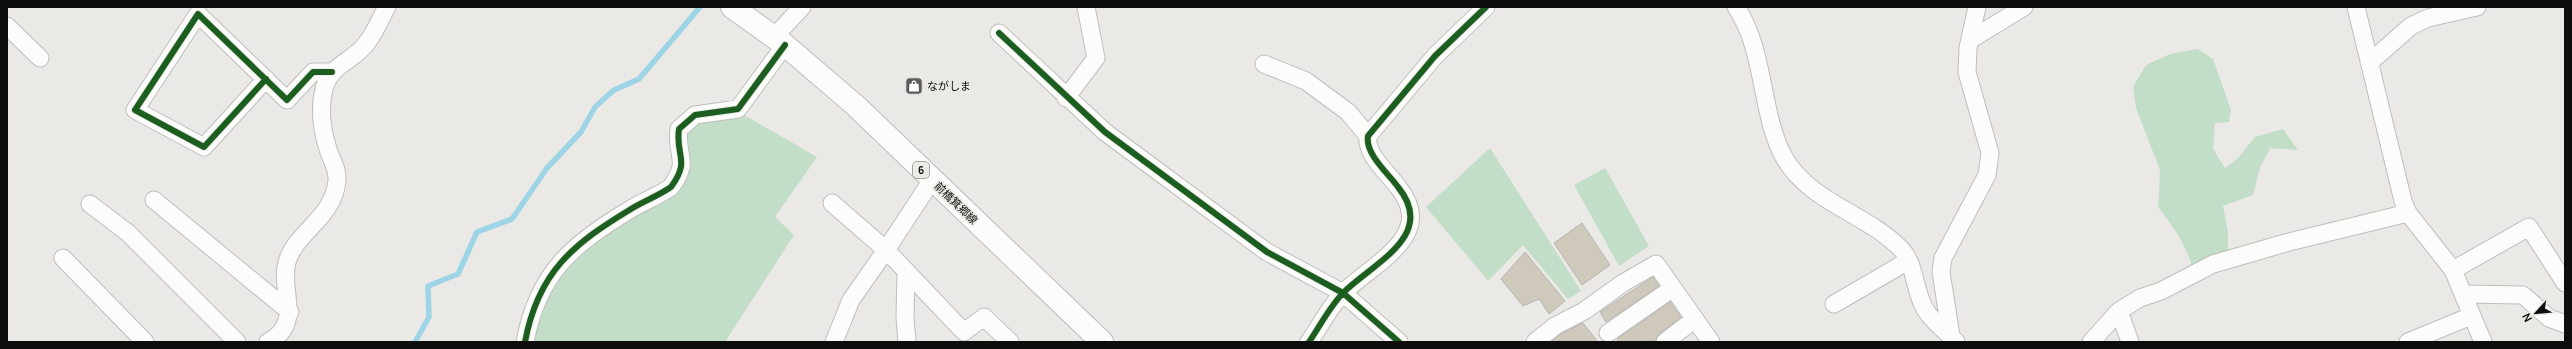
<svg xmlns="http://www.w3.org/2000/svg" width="2572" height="349" font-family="Manrope,'Noto Sans JP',sans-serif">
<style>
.green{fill:#c2dec9}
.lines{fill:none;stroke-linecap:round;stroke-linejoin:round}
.stream{stroke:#9dd5e6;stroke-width:5.5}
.building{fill:#cec9bb;stroke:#b6b4b2}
.minor-casing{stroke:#bfbebc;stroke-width:19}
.major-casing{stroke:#bfbebc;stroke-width:24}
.minor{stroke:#fcfcfb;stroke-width:17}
.major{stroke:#fcfcfb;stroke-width:22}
.cycleway-casing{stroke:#eceae5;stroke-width:8}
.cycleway{stroke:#1b5e20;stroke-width:6}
.labels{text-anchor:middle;stroke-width:3.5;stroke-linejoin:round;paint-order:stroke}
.shield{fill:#eceae5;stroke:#504f4c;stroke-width:1}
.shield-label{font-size:10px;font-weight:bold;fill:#0d0d0b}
.poi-label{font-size:11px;fill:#0d0d0b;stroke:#eceae5;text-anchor:start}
.street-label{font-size:11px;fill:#0d0d0b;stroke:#eceae5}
</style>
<rect width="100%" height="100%" fill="#ebe9e6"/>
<path class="green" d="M2198,49L2213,59L2231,110L2229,122L2215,123L2213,149L2225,168L2238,158L2255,137L2283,129L2298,150L2270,148L2260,168L2253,195L2223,206L2228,232V265L2194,274C2188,247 2175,229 2158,207L2160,170L2136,108L2133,87L2146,65L2170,54Z
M744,115L817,157L775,217L794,235L725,342H532L539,309L568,262L634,215L677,190L686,179L691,162L684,135L702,120Z
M1490,148L1581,291L1568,299L1523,245L1488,281L1426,207Z
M1605,168L1649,246L1619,266L1574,185Z"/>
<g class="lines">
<path class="stream" d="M415,342L429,317L428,286L458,274L477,232L512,219L547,168L581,132L595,107L614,90L639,79L700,7"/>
</g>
<path class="building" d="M1582,223L1610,265L1582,285L1554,243Z
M1525,252L1565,301L1549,314L1539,299L1523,306L1501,279Z
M1653,277L1659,286L1606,322L1600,312Z
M1670,302L1681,317L1659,334L1655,341L1619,342L1617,339Z
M1583,323L1598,342H1551L1560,334Z"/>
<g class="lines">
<defs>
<path id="minor" d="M1736,7C1766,51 1760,116 1785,159C1811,203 1868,214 1902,250C1916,266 1914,291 1925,309C1932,322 1946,330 1956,342
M2356,7L2403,201L2408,213L2453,270L2483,342
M7,26L40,58
M999,33L1105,132L1267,252L1343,293L1399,342
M774,37L802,7
M1970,40L2024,7
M2369,63L2411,26L2428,18L2477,7
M1264,64L1306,81L1348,112L1368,136
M266,79L204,147L135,110L198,14L287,100L313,72H332
M1066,98L1096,58L1086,7
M932,180L886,250L964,332L984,317L1010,342
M154,200L290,312
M832,203L886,250L851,300L834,342
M90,204L128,233L237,342
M63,258L145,342
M2453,270L2529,227L2565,283
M906,271L905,318L907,342
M2465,294L2523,295L2549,318L2565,324
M1834,304L1908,261
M2119,311L2130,342
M1608,333L1673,288
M1951,336L1941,272L1943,258L1987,175L1990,153L1967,72L1968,48L1977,7
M268,342C304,324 279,290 287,262C296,231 333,219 337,181C338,168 331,160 328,149C322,131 319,108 324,89C330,65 352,62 366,44C375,33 380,19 387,7
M525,342C538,272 573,244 631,209C644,201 658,196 671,187C691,160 675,156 679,129L695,115L738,109L785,45
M1309,342C1320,326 1330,306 1344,292C1375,262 1437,235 1398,187C1388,173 1365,154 1368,136L1435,56L1486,7
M1535,342L1555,326L1584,311L1623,283L1656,264L1711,342
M1665,342L1695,319
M2091,342L2119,311L2140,298L2161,291L2213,264L2289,242L2408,213
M2408,342L2471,316"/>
<path id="major" d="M732,7L785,45L856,106L1102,342"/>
</defs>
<use href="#minor" class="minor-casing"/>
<use href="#major" class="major-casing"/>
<use href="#minor" class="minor"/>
<use href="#major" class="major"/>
<defs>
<path id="cycleway" d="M999,33L1105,132L1267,252L1343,293L1399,342
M266,79L204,147L135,110L198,14L287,100L313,72H332
M525,342C538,272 573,244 631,209C644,201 658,196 671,187C691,160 675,156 679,129L695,115L738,109L785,45
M1309,342C1320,326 1330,306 1344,292C1375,262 1437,235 1398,187C1388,173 1365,154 1368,136L1435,56L1486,7"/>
</defs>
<use href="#cycleway" class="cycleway-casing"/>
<use href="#cycleway" class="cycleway"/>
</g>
<defs>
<symbol id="shop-square" viewBox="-11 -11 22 22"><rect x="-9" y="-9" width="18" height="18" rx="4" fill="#5b5a58" stroke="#eceae5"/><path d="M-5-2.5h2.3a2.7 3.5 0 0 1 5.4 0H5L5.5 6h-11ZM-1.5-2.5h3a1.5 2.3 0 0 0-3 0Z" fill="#fff"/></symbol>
</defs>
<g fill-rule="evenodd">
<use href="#shop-square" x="904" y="76" width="20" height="20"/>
</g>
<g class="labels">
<rect class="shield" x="913" y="162" width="16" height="16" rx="3"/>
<g class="shield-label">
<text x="921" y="174">6</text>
</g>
<g class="poi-label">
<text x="927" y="90">ながしま</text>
</g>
<g class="street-label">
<text transform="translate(956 203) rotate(44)" y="4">前橋箕郷線</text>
</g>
</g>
<rect width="2572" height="349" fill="none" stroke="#0d0d0b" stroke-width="16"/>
<g transform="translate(2536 313) rotate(243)" stroke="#eceae5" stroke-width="3" paint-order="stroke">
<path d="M0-3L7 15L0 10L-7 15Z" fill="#0d0d0b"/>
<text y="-6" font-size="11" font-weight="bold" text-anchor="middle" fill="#0d0d0b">N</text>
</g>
</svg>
